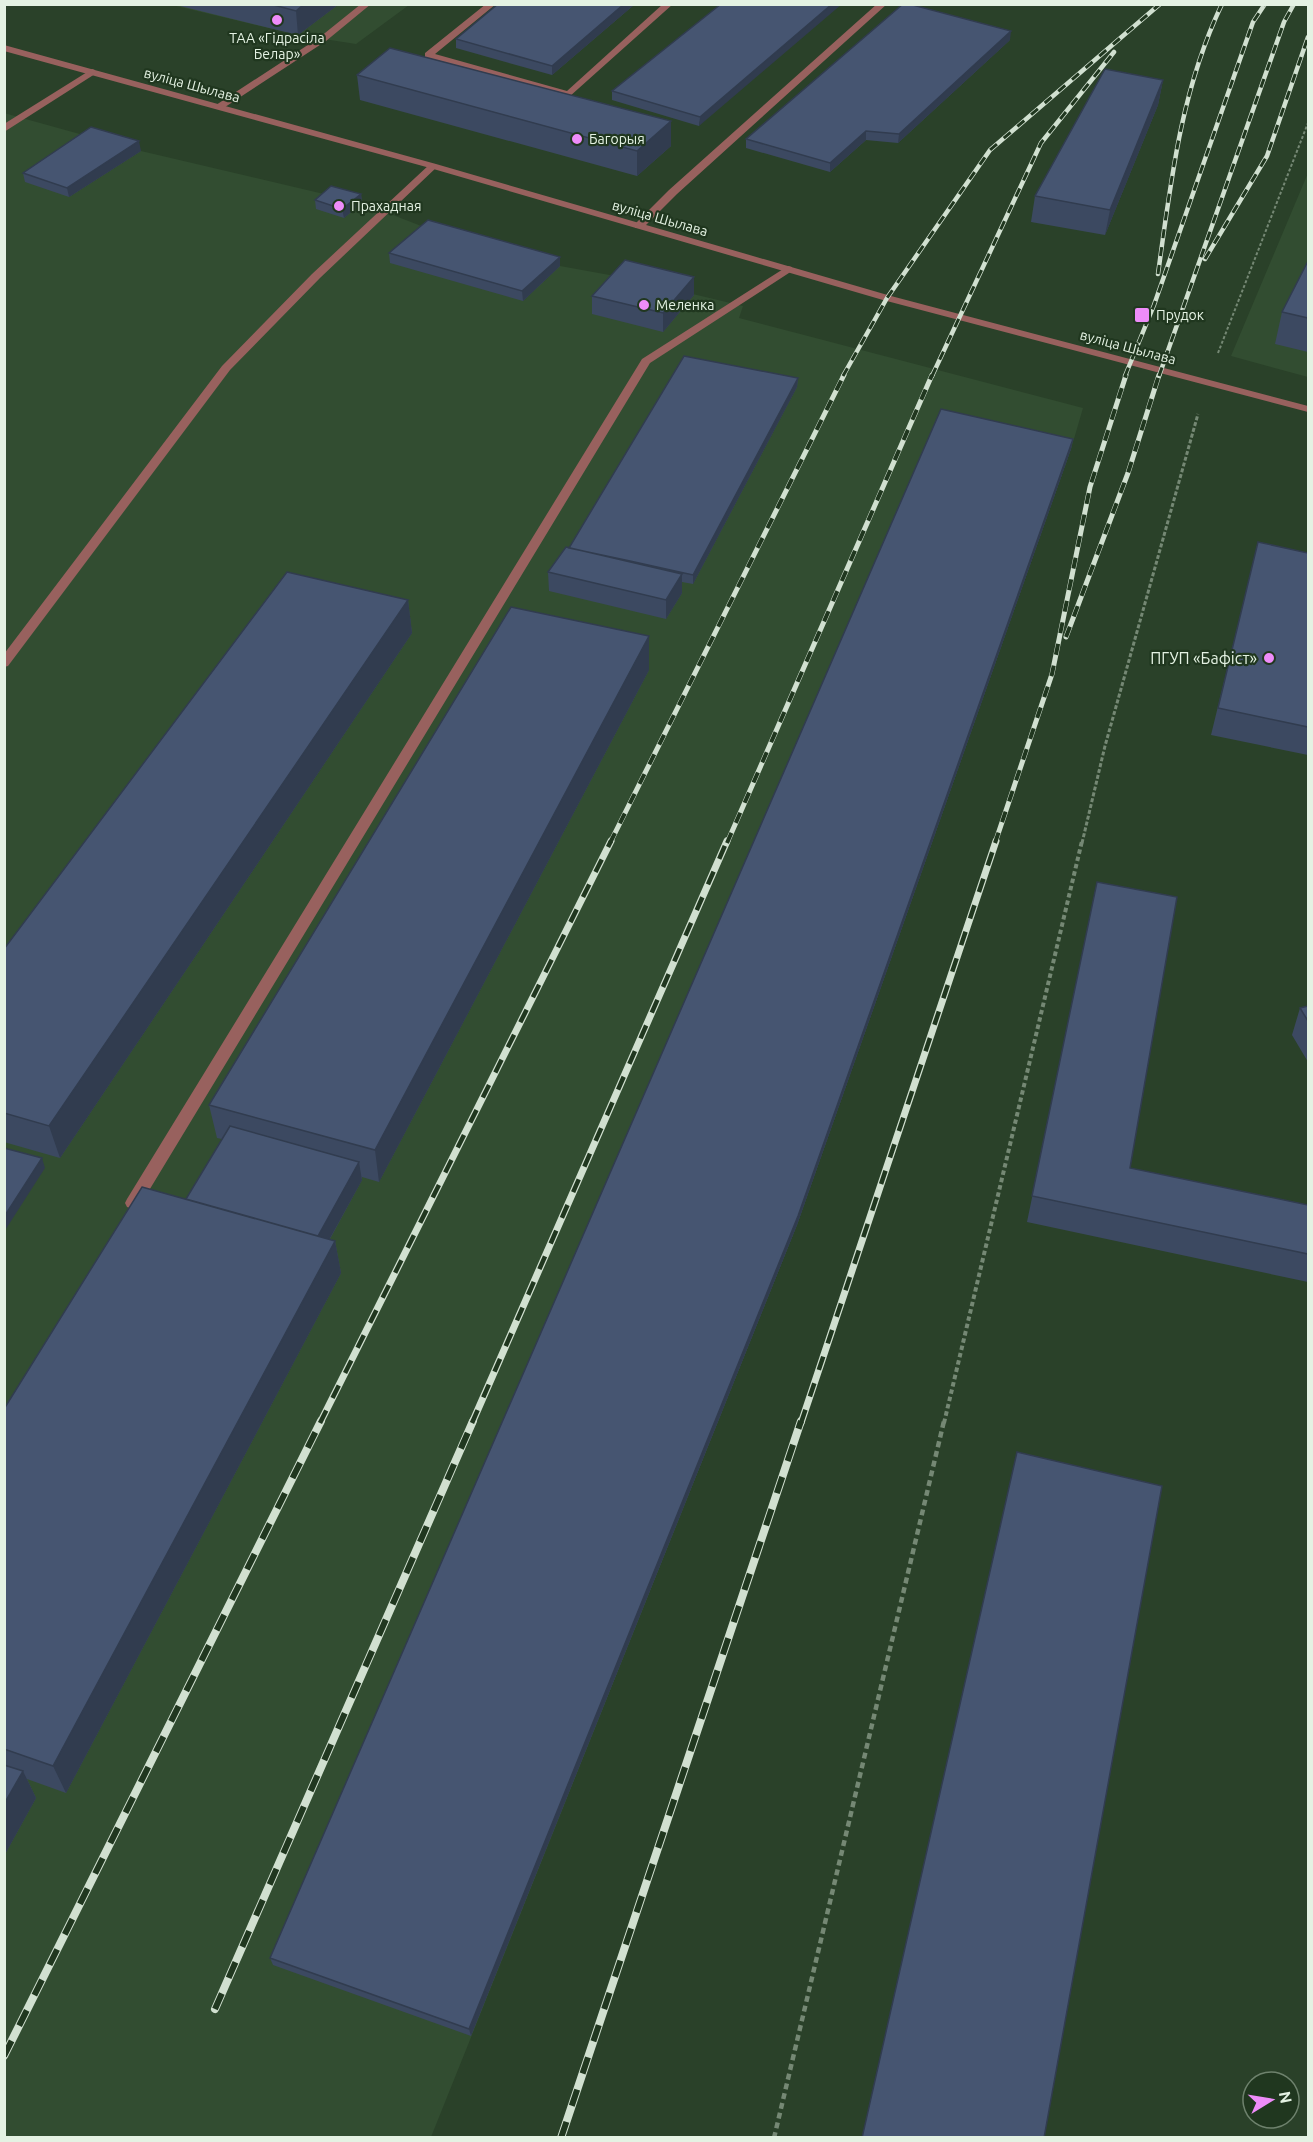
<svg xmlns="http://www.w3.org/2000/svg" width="1313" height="2142" font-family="Ubuntu,sans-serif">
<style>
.built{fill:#324d31}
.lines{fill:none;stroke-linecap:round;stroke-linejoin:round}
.path-far3{stroke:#758874;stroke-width:2;stroke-dasharray:3 2;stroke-linecap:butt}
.path-far2{stroke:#758874;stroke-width:3;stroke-dasharray:4 2;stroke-linecap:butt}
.path-far1{stroke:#758874;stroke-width:4;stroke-dasharray:4.5 3;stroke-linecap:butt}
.path{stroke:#758874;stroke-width:4.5;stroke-dasharray:6 4;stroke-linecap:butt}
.lane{fill:#98615e;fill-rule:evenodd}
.street{fill:#98615e;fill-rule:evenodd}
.rail-far3-casing{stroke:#d1e0d0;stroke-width:4.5}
.rail-far2-casing{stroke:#d1e0d0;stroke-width:5}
.rail-far1-casing{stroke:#d1e0d0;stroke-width:7}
.rail-casing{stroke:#d1e0d0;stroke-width:8}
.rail-far3{stroke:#20371f;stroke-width:3;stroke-dasharray:9;stroke-linecap:butt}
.rail-far2{stroke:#20371f;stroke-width:4;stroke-dasharray:11;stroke-linecap:butt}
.rail-far1{stroke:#20371f;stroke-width:4.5;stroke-dasharray:14;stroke-linecap:butt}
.rail{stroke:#20371f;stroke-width:6;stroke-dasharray:17;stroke-linecap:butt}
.wall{fill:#3c4961}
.shaded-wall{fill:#313c4f}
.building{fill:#465571;stroke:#313c4f;stroke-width:1.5}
.poi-dot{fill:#ee8cf9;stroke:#20371f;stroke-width:2}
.labels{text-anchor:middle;stroke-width:4.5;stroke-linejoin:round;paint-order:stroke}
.far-poi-label{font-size:14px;fill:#e4f2e3;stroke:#20371f;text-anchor:start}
.far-street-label{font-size:14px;fill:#e4f2e3;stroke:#20371f}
.poi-label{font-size:16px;fill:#e4f2e3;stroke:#20371f;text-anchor:end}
</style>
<rect width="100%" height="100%" fill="#2a4129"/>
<path class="built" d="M172,5H409L356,44L298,35Z
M4,113L141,151L362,203L429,229L560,266L626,278L743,306L739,318L1083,408L1071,449L797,1225L431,2137H5Z
M1308,173V377L1231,356Z"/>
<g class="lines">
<path class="path-far3" d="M1218,353L1308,123"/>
<path class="path-far2" d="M1082,843L1105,746L1198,414"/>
<path class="path-far1" d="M944,1423L1082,841"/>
<path class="path" d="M774,2138L944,1421"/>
<path class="lane" d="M361,4H371L326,41L222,109H216V105L320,37Z
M486,4H496L435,54L567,91L663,4H673L569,97L425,57V53Z
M877,4H887L677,194L643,228H635V224L669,190Z
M92,69L95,70V74L4,132V124Z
M430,164L438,166L320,278L230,370L8,666L4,667V654L222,366L312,274Z
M788,266L792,267V271L650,363L139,1207L133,1209L127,1207L125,1203L127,1199L642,359Z"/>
<path class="street" d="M4,45L436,164L891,296L1308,406V412L883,300L430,168L4,51Z"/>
<defs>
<path id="rail-far3" d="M1205,259L1267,156L1308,37
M1158,274C1171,180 1181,90 1222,4
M843,376L887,298L990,150L1160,4
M932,376L1041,143L1114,52
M1125,376L1154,305L1253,22L1265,4
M1159,376L1284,22L1294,4"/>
<path id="rail-far2" d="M1066,637L1128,473L1159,375
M610,843L844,375
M727,843L932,375
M995,843L1052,674L1090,487L1126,375"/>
<path id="rail-far1" d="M320,1423L611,841
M472,1423L727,841
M801,1423L996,841"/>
<path id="rail" d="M215,2009L473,1421
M4,2056L321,1421
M561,2138L801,1421"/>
</defs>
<use href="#rail-far3" class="rail-far3-casing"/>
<use href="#rail-far2" class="rail-far2-casing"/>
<use href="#rail-far1" class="rail-far1-casing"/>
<use href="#rail" class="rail-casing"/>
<use href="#rail-far3" class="rail-far3"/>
<use href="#rail-far2" class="rail-far2"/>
<use href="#rail-far1" class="rail-far1"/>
<use href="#rail" class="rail"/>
</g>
<path class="wall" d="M172,4H339L298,35Z
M498,4H635L552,75L456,48V39Z
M721,4L699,126L612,100V91Z
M1010,40L898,143L866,140L830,172L746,148V139Z
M357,75L671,121V146L637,176L360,100Z
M1163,80L1158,105L1105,235L1031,222L1035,196Z
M141,151L69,197L25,182L23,173Z
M361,194L362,203L344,218L316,209L315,200Z
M389,253L560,266L523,301L390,263Z
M1308,261V352L1275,344L1282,312Z
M694,277V295L663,332L592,314V296Z
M798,378L797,387L693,584L682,582V593L666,619L549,591L548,572L569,548Z
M1073,439L1071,449L797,1225L471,2036L273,1965L270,1958Z
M1258,542L1308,553V755L1211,735Z
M408,600L412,633L60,1158L4,1142V949Z
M649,670L379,1182L362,1177V1180L330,1239L335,1241L341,1273L66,1793L27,1779L36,1798L4,1856V1409L186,1199L222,1139L217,1138L209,1105Z
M1097,882L1130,1168L1308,1205V1282L1027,1222Z
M1308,1006V1062L1292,1035L1300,1008Z"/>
<path class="shaded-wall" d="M304,4H339L298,35L296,11Z
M624,4H635L552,75V66Z
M832,4H842L699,126L700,117Z
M1011,31L1010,40L898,143L899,134Z
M1163,80L1158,105L1105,235L1110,210Z
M671,121V146L637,176V151Z
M866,131V140L830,172V163Z
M139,141L141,151L69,197L67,188Z
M361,194L362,203L344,218L342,209Z
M560,257V266L523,301L522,291Z
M694,277V295L663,332V313Z
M798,378L797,387L693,584V575Z
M1073,439L1071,449L797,1225L471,2036L469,2029Z
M682,574V593L666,619V600Z
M408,600L412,633L60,1158L49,1126Z
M649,636V670L379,1182L375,1150Z
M42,1158L45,1168L4,1232V1217Z
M359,1162L362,1180L318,1260L315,1242Z
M335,1241L341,1273L66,1793L53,1766Z
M23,1771L36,1798L4,1856V1804Z"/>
<path class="building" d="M270,4H304L296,11Z
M498,4H624L552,66L456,39Z
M721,4H832L700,117L612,91Z
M903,4H909L1011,31L899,134L866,131L830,163L746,139Z
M390,48L671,121L637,151L357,75Z
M1105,69L1163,80L1110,210L1035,196Z
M91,127L139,141L67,188L23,173Z
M331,186L361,194L342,209L315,200Z
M428,220L560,257L522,291L389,253Z
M625,260L694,277L663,313L592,296Z
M1308,261V318L1282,312Z
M684,356L798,378L693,575L630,561L569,548Z
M941,409L1073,439L798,1216L469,2029L270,1958Z
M1258,542L1308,553V727L1218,708Z
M566,547L682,574L666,600L548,572Z
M287,572L408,600L49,1126L4,1113V949Z
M511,607L649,636L375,1150L209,1105Z
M1097,882L1177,897L1130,1168L1308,1205V1254L1032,1196Z
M1308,1006V1021L1300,1008Z
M230,1126L359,1162L318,1236L186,1199Z
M4,1148L42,1158L4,1217Z
M142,1187L335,1241L53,1766L4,1749V1409Z
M1017,1452L1162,1486L1044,2138H862Z
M4,1765L23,1771L4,1804Z"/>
<g class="poi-dot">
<circle cx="277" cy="20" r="6"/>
<circle cx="577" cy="139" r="6"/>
<circle cx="339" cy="206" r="6"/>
<circle cx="644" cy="305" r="6"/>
<rect x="1134" y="307" width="16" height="16" rx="3"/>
<circle cx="1269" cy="658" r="6"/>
</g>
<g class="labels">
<g class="far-poi-label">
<text x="277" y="43" text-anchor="middle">ТАА «Гідрасіла<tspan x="277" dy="16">Белар»</tspan></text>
<text x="589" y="144">Багорыя</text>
<text x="351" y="211">Прахадная</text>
<text x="656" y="310">Меленка</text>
<text x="1156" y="320">Прудок</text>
</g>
<g class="far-street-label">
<text transform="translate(192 85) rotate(15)" y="5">вуліца Шылава</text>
<text transform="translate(660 218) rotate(16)" y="5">вуліца Шылава</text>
<text transform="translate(1128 347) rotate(15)" y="5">вуліца Шылава</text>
</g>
<g class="poi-label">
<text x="1257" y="664">ПГУП «Бафіст»</text>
</g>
</g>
<rect width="1313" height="2142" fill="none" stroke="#e4f2e3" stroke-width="12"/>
<g transform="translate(1271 2100) rotate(79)"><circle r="28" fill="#20371f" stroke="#6e826d" stroke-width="1.5"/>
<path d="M0-4.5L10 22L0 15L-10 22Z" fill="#ee8cf9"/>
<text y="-9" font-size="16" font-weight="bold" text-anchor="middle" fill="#e4f2e3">N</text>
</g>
</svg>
